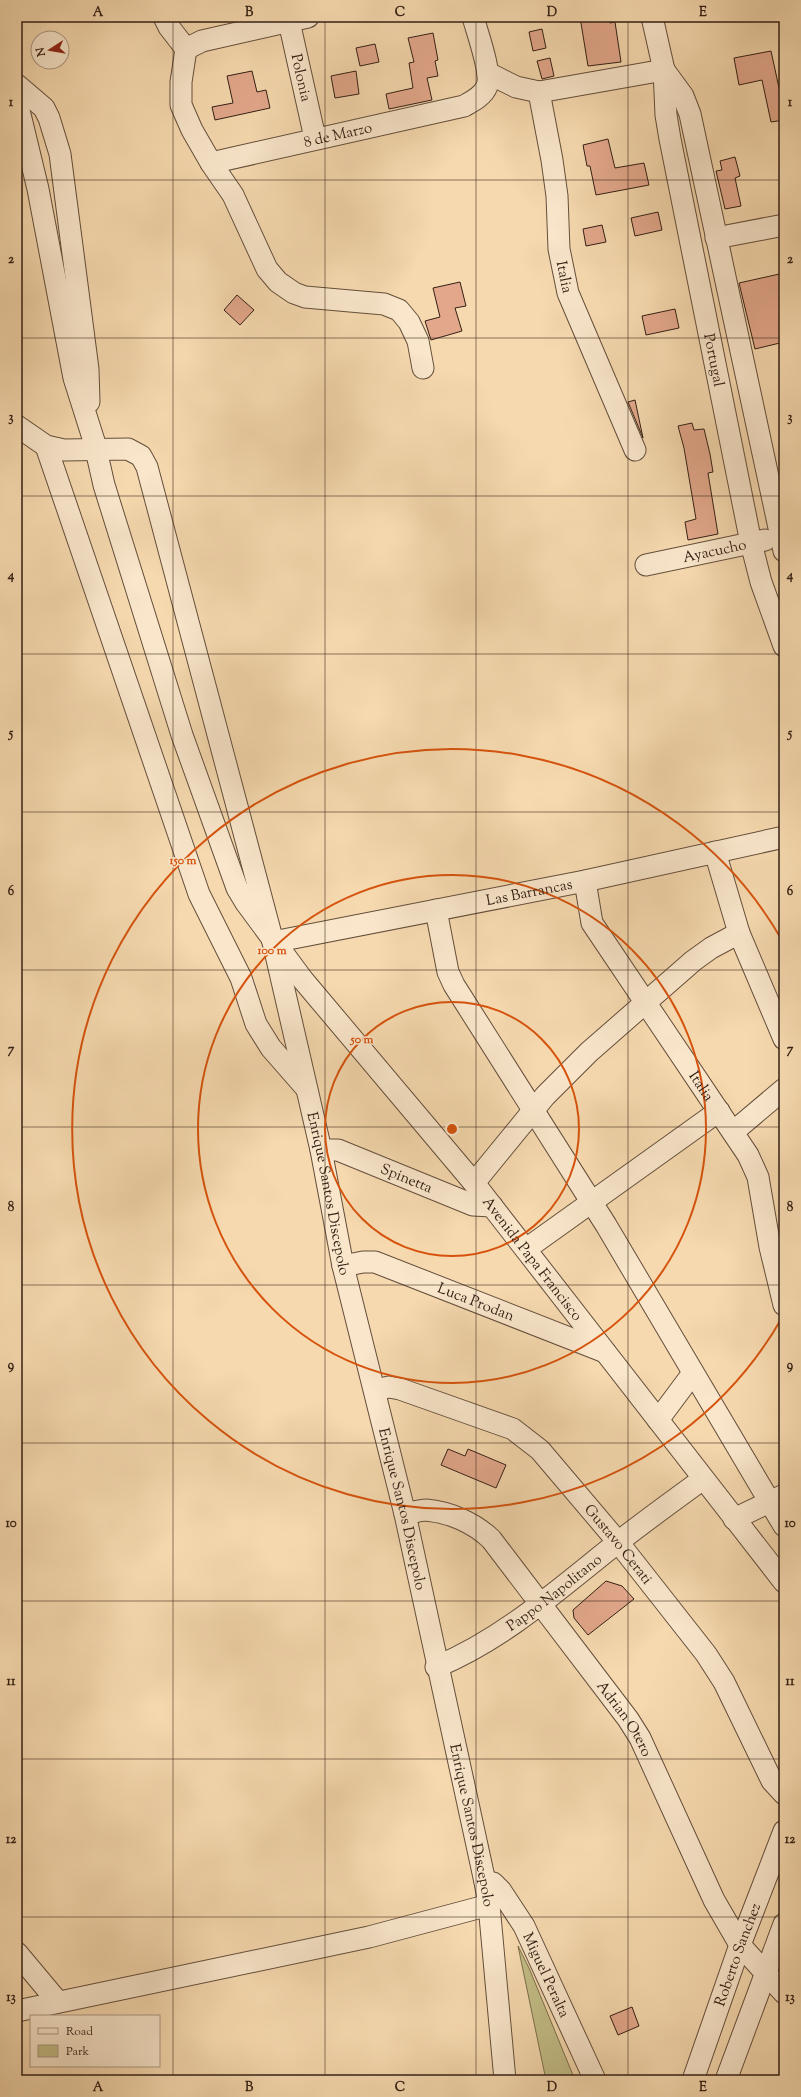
<svg xmlns="http://www.w3.org/2000/svg" width="801" height="2097" font-family="'Sorts Mill Goudy',serif">
<style>
.green{fill:#c3bd86;stroke:#7b6e4d}
.building{fill:#e3a88c;stroke:#331f14}
.lines{fill:none;stroke-linecap:round;stroke-linejoin:round}
.minor-casing{stroke:#644e3b;stroke-width:23}
.minor{stroke:#f9e6cb;stroke-width:21}
.grid{fill:none;stroke:#331f14;stroke-width:1;stroke-opacity:0.55}
.ring{fill:none;stroke:#d6530d;stroke-width:2}
.labels{text-anchor:middle;stroke-width:3;stroke-linejoin:round;paint-order:stroke}
.street-label{font-size:15px;fill:#331f14;stroke:#f9e6cb}
.centre{fill:#d6530d;stroke:#f9e6cb;stroke-width:2}
.ring-label{font-size:12px;text-anchor:middle;font-weight:bold;fill:#d6530d;stroke:#f9e6cb;stroke-width:3;stroke-linejoin:round;paint-order:stroke}
.neatline{fill:none;stroke:#331f14;stroke-width:1.5}
.grid-label{font-size:13px;text-anchor:middle;font-weight:bold;fill:#331f14}
</style>
<rect width="100%" height="100%" fill="#f6d9af"/>
<filter id="stains"><feTurbulence type="fractalNoise" baseFrequency=".005" numOctaves="4"/><feColorMatrix values="0 0 0 0 .2 0 0 0 0 .09 0 0 0 0 .02 0 0 0 .5 -.17"/></filter>
<radialGradient id="worn" r=".72"><stop offset=".6" stop-color="#630" stop-opacity="0"/><stop offset="1" stop-color="#630" stop-opacity=".3"/></radialGradient>
<path class="green" d="M518,1946L529,1968L575,2080H546Z"/>
<path class="building" d="M580,17H609L610,23L615,22L621,62L588,66Z
M542,29L546,48L533,51L529,32Z
M433,33L438,60L435,61L438,76L427,78L432,100L389,109L386,94L413,88L409,63L414,62L408,38Z
M375,44L379,62L360,66L356,48Z
M771,51L784,111V120L771,122L762,80L739,85L734,58Z
M550,58L554,76L542,79L537,61Z
M252,71L257,92L266,90L270,108L215,120L212,107L233,103L227,76Z
M356,71L359,94L335,98L331,76Z
M608,139L615,168L644,163L649,185L596,195L590,166H587L583,145Z
M735,157L740,176L735,178L741,206L725,209L716,171L722,170L720,161Z
M658,212L662,230L635,236L631,218Z
M602,225L606,242L586,246L583,229Z
M784,273V342L755,349L739,283Z
M460,282L466,306L455,308L462,331L431,340L425,321L440,317L433,288Z
M237,295L254,310L240,325L224,310Z
M675,309L679,328L646,335L642,316Z
M635,400L643,438L628,402Z
M692,423L694,430L704,429L710,454L713,472L708,473L718,534L688,540L685,522L696,519L684,448L678,426Z
M448,1449L465,1456L468,1449L506,1465L496,1488L441,1465Z
M606,1581L622,1586L634,1599L588,1635L574,1618L573,1610Z
M632,2007L639,2026L618,2035L610,2016Z"/>
<g class="lines">
<defs>
<g id="minor">
<path d="M164,17L169,27L186,49L181,82V105L192,130L211,163L233,195L267,269L278,282L294,293L305,297L384,304L399,310L409,322L418,341L423,368"/>
<path id="s1" d="M288,17L315,138"/>
<path id="s2" d="M652,17L664,70L666,115L670,139L751,543L761,582L784,646"/>
<path d="M186,49L202,41L308,17"/>
<path d="M664,70L683,96L690,114L784,551"/>
<path d="M488,73L516,87L539,92L664,70"/>
<path d="M17,85L44,108L49,118L60,154L88,369L89,402"/>
<path id="s3" d="M539,92L552,160L557,196L559,249L568,293L635,450"/>
<path id="s4" d="M17,102L38,189L74,378L94,441L104,485L182,735L237,888L246,903L303,980L474,1183L784,1582"/>
<path id="s5" d="M211,163L464,106C473,101 483,96 487,86C492,73 477,32 473,17"/>
<path d="M716,238L784,225"/>
<path id="s6" d="M17,426L46,446L64,450L128,449L141,456L147,467L273,942L321,1150L343,1266L405,1514L485,1882L489,1905L505,2080"/>
<path d="M46,446L199,894L241,978L256,1024L271,1048L306,1088"/>
<path id="s7" d="M646,565L765,540"/>
<path d="M715,852L739,933L784,1039"/>
<path id="s8" d="M585,881L592,923L748,1155L758,1177L770,1247L784,1305"/>
<path d="M436,910L448,972L454,985L606,1225L784,1526"/>
<path id="s9" d="M273,942L585,881L784,837"/>
<path d="M733,1132L784,1089"/>
<path id="s10" d="M321,1150H338L473,1205L492,1206"/>
<path d="M474,1183L545,1096L589,1052L693,961L711,948L739,933"/>
<path d="M526,1249L719,1111"/>
<path id="s11" d="M343,1266L363,1262H375L605,1352"/>
<path id="s12" d="M375,1390L389,1387L400,1389L513,1429L540,1450L618,1542L706,1654L724,1682L772,1781L784,1794"/>
<path d="M658,1420L693,1373"/>
<path id="s13" d="M405,1514C411,1513 420,1510 426,1510C450,1512 474,1523 491,1539L628,1719L640,1738L714,1900L740,1945L784,1993"/>
<path d="M734,1519L784,1495"/>
<path id="s14" d="M436,1667C504,1639 560,1588 617,1543C645,1521 674,1500 703,1479"/>
<path id="s15" d="M485,1882L493,1883L501,1891L524,1926L595,2080"/>
<path d="M17,1953L58,2002"/>
<path d="M17,2011L369,1937L489,1905"/>
<path id="s16" d="M693,2080L740,1945L784,1831"/>
<path d="M726,2080L784,1924"/>
</g>
</defs>
<use href="#minor" class="minor-casing"/>
<use href="#minor" class="minor"/>
</g>
<path class="grid" d="M173,17V2080M325,17V2080M476,17V2080M628,17V2080M17,180H784M17,338H784M17,496H784M17,654H784M17,812H784M17,970H784M17,1127H784M17,1285H784M17,1443H784M17,1601H784M17,1759H784M17,1917H784"/>
<g class="ring">
<circle cx="452" cy="1129" r="127"/>
<circle cx="452" cy="1129" r="254"/>
<path d="M783 1316A380 380 0 1 1 783 942"/>
</g>
<g class="labels">
<g class="street-label">
<text dy="5" stroke="none"><textPath href="#s1" startOffset="62">Polonia</textPath></text>
<text dy="5" stroke="none"><textPath href="#s5" startOffset="130">8 de Marzo</textPath></text>
<text dy="5" stroke="none"><textPath href="#s3" startOffset="187">Italia</textPath></text>
<text dy="5" stroke="none"><textPath href="#s2" startOffset="349">Portugal</textPath></text>
<text dy="5" stroke="none"><textPath href="#s7" startOffset="70">Ayacucho</textPath></text>
<text dy="5" stroke="none"><textPath href="#s9" startOffset="261">Las Barrancas</textPath></text>
<text dy="5" stroke="none"><textPath href="#s8" startOffset="239">Italia</textPath></text>
<text dy="5" stroke="none"><textPath href="#s10" startOffset="91">Spinetta</textPath></text>
<text dy="5" stroke="none"><textPath href="#s6" startOffset="894">Enrique Santos Discepolo</textPath></text>
<text dy="5" stroke="none"><textPath href="#s4" startOffset="1292">Avenida Papa Francisco</textPath></text>
<text dy="5" stroke="none"><textPath href="#s11" startOffset="141">Luca Prodan</textPath></text>
<text dy="5" stroke="none"><textPath href="#s6" startOffset="1218">Enrique Santos Discepolo</textPath></text>
<text dy="5" stroke="none"><textPath href="#s12" startOffset="302">Gustavo Cerati</textPath></text>
<text dy="5" stroke="none"><textPath href="#s14" startOffset="140">Pappo Napolitano</textPath></text>
<text dy="5" stroke="none"><textPath href="#s13" startOffset="318">Adrian Otero</textPath></text>
<text dy="5" stroke="none"><textPath href="#s6" startOffset="1542">Enrique Santos Discepolo</textPath></text>
<text dy="5" stroke="none"><textPath href="#s16" startOffset="133">Roberto Sanchez</textPath></text>
<text dy="5" stroke="none"><textPath href="#s15" startOffset="115">Miguel Peralta</textPath></text>
</g>
</g>
<circle cx="452" cy="1129" r="6" class="centre"/>
<g class="ring-label">
<text x="183" y="864">150 m</text>
<text x="272" y="954">100 m</text>
<text x="362" y="1043">50 m</text>
</g>
<rect width="801" height="2097" fill="none" stroke="#f6d9af" stroke-width="44"/>
<rect x="30" y="2015" width="130" height="52" fill="#f9e6cb" stroke="#aa9682"/>
<rect x="38" y="2028" width="20" height="6" fill="#f9e6cb" stroke="#aa9682"/>
<text x="66" y="2035" font-size="12" fill="#331f14">Road</text>
<rect x="38" y="2045" width="20" height="12" fill="#c3bd86" stroke="#aa9682"/>
<text x="66" y="2055" font-size="12" fill="#331f14">Park</text>
<g transform="translate(50 50) rotate(258)"><circle r="19" fill="#f9e6cb" stroke="#aa9682"/>
<path d="M0-3L7 15L0 10L-7 15Z" fill="#8f2418"/>
<text y="-6" font-size="11" font-weight="bold" text-anchor="middle" fill="#331f14">N</text>
</g>
<rect x="22" y="22" width="757" height="2053" class="neatline"/>
<g class="grid-label">
<text x="98" y="16">A</text>
<text x="249" y="16">B</text>
<text x="400" y="16">C</text>
<text x="552" y="16">D</text>
<text x="703" y="16">E</text>
<text x="11" y="106">1</text>
<text x="790" y="106">1</text>
<text x="11" y="263">2</text>
<text x="790" y="263">2</text>
<text x="11" y="421">3</text>
<text x="790" y="421">3</text>
<text x="11" y="579">4</text>
<text x="790" y="579">4</text>
<text x="11" y="737">5</text>
<text x="790" y="737">5</text>
<text x="11" y="895">6</text>
<text x="790" y="895">6</text>
<text x="11" y="1053">7</text>
<text x="790" y="1053">7</text>
<text x="11" y="1211">8</text>
<text x="790" y="1211">8</text>
<text x="11" y="1369">9</text>
<text x="790" y="1369">9</text>
<text x="11" y="1527">10</text>
<text x="790" y="1527">10</text>
<text x="11" y="1685">11</text>
<text x="790" y="1685">11</text>
<text x="11" y="1843">12</text>
<text x="790" y="1843">12</text>
<text x="11" y="2001">13</text>
<text x="790" y="2001">13</text>
<text x="98" y="2091">A</text>
<text x="249" y="2091">B</text>
<text x="400" y="2091">C</text>
<text x="552" y="2091">D</text>
<text x="703" y="2091">E</text>
</g>
<rect width="100%" height="100%" filter="url(#stains)"/>
<rect width="100%" height="100%" fill="url(#worn)"/>
</svg>
